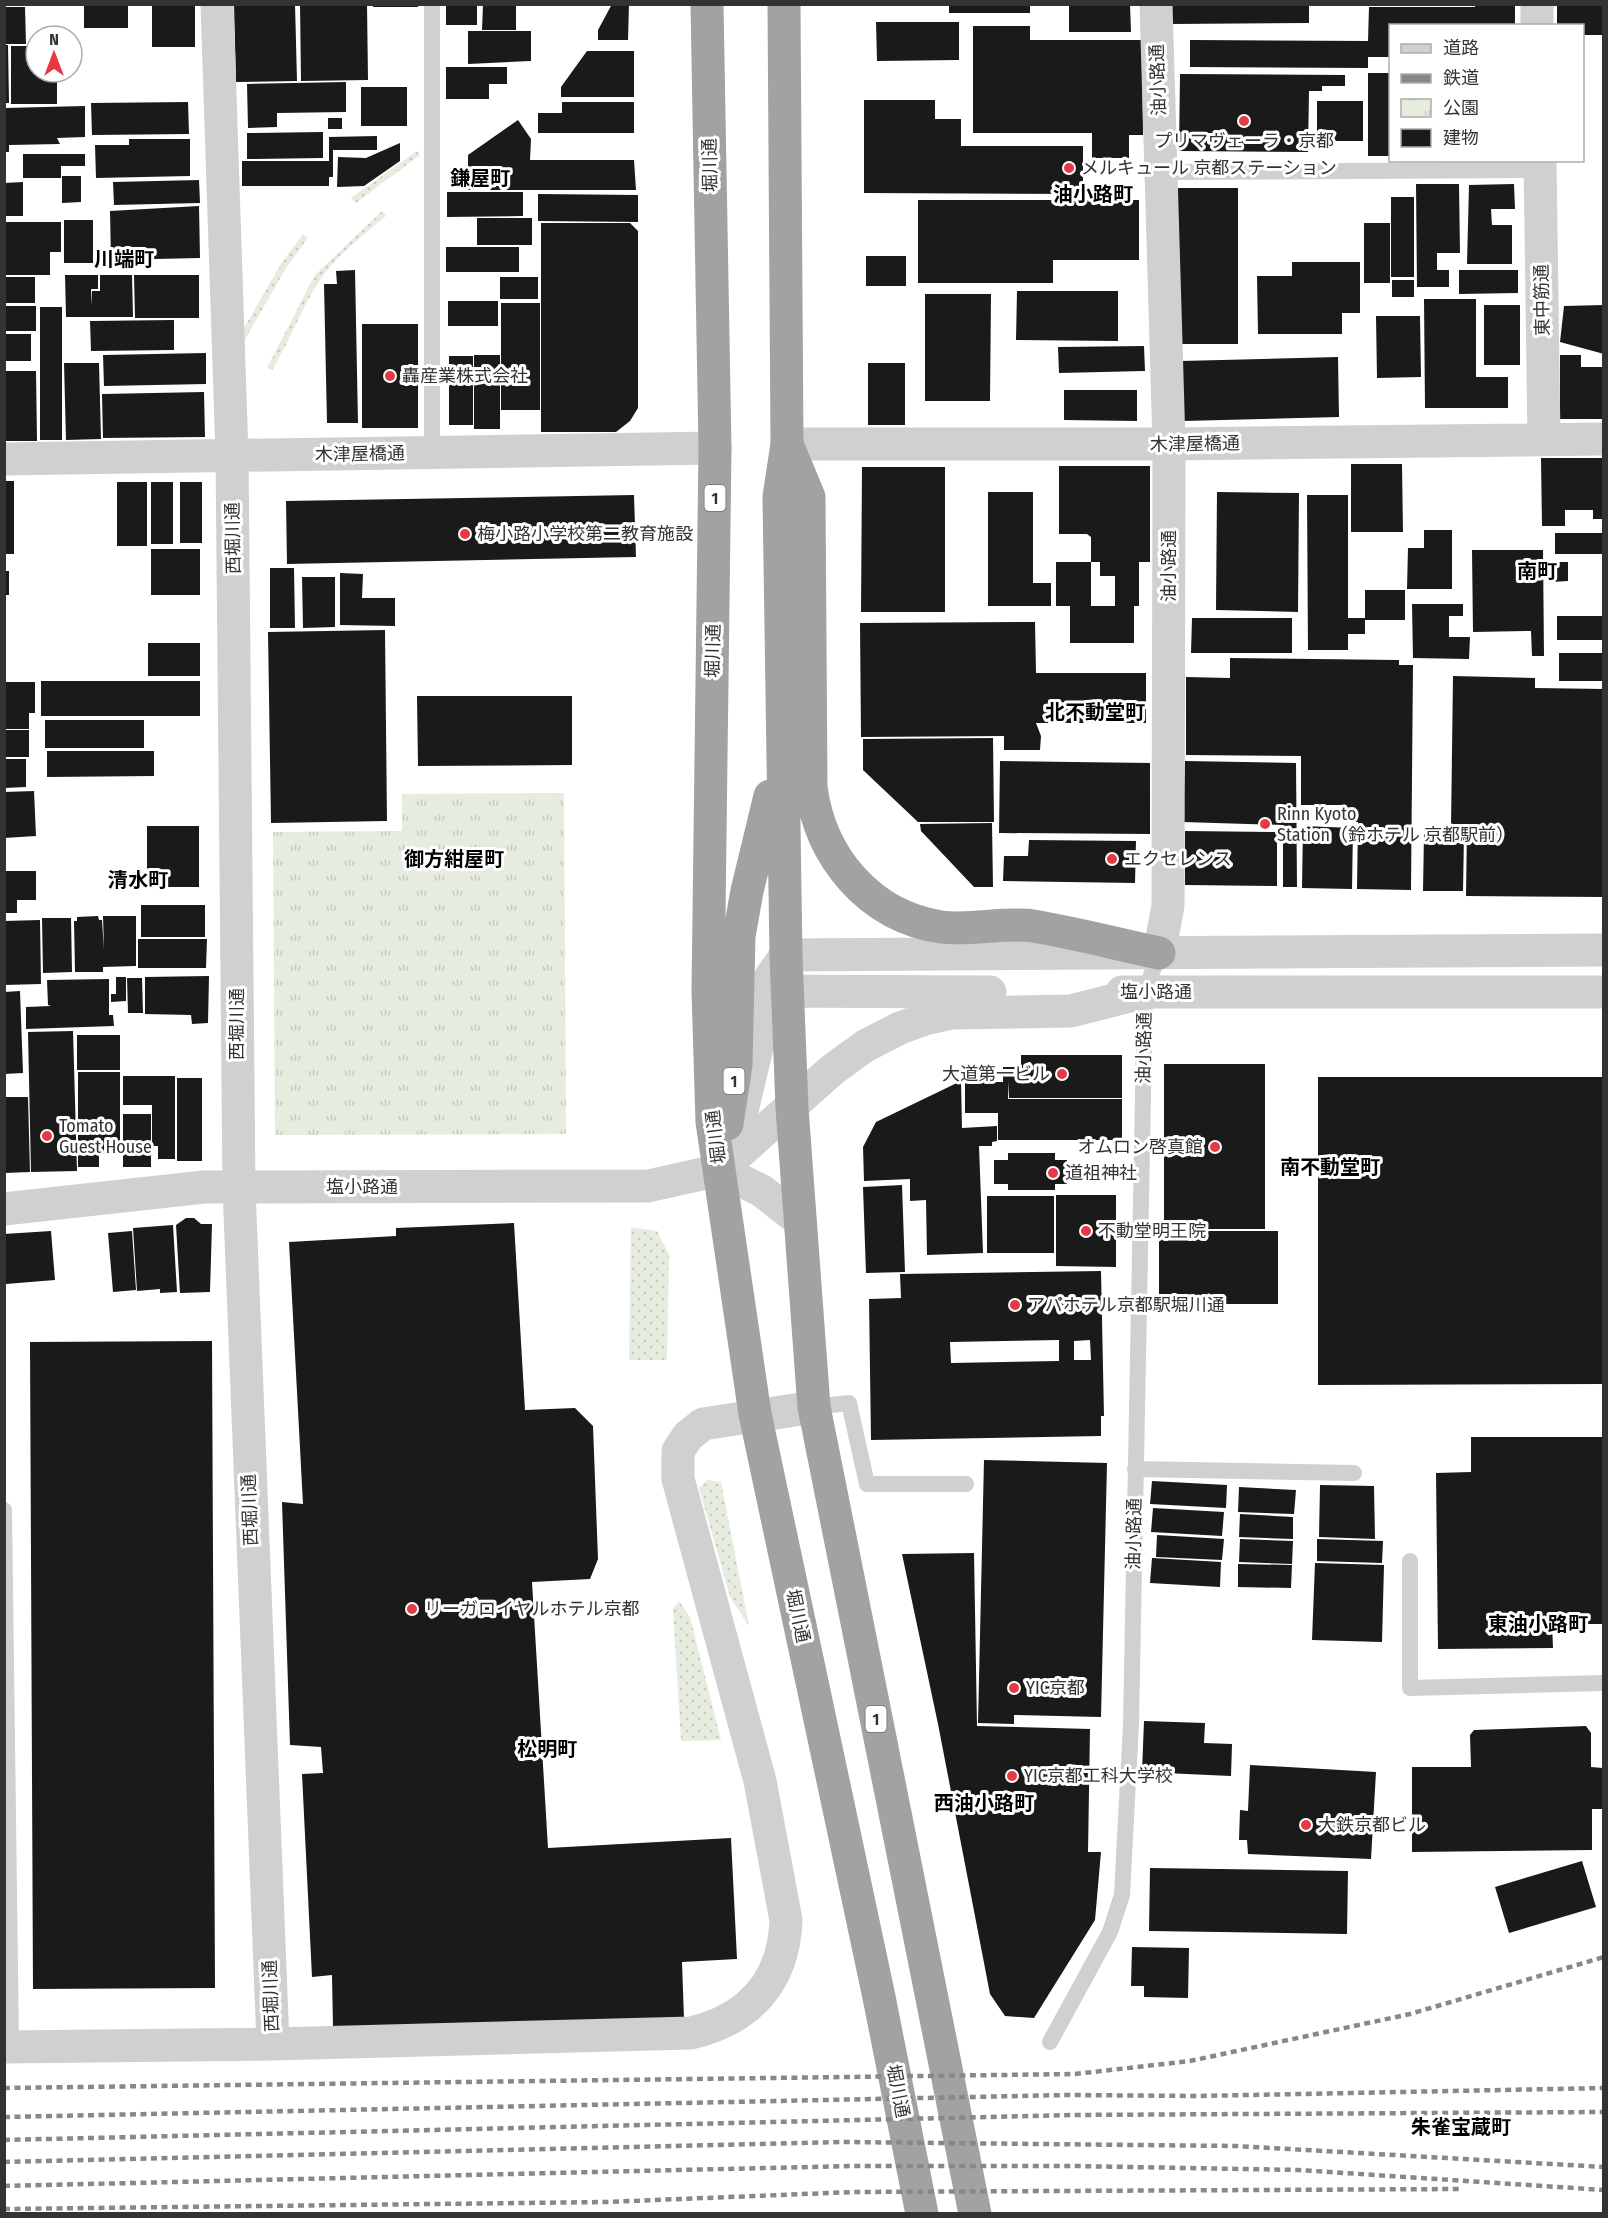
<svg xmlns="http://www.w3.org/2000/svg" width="1608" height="2218" font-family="'Fira Sans Condensed','Noto Sans JP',sans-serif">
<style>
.grass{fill:url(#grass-dots)}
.park{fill:url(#park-tufts)}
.building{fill:#1a1a1a;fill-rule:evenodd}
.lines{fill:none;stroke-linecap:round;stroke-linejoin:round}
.service{stroke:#d0d0d0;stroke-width:16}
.minor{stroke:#d0d0d0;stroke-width:33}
.tertiary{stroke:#d0d0d0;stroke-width:33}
.trunk{stroke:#a2a2a2;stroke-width:33}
.rail{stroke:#888;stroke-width:4.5;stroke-dasharray:6 4.5;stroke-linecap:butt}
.poi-dot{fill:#e63946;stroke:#fff;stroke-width:2}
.labels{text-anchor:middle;stroke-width:6;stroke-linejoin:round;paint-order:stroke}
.shield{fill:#fff;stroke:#707070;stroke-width:1.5}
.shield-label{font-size:16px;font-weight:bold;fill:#333}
.street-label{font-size:18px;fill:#333;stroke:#fff}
.poi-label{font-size:18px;fill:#333;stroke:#fff;text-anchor:start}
.neighbourhood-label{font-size:20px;font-weight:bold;fill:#000;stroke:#fff}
</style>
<defs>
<pattern id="grass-dots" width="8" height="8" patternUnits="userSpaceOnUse" patternTransform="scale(1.5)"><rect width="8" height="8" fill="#e6ecdf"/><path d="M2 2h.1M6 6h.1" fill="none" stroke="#c6cbc0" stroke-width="1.8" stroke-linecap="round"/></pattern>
<pattern id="park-tufts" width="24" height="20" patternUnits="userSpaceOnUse" patternTransform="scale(1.5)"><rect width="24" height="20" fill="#e6ecdf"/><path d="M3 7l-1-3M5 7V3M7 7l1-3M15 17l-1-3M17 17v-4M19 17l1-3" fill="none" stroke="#c6cbc0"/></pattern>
</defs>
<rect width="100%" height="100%" fill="#fff"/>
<path class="grass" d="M417,151L420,155L356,203L351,198Z
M382,211L386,216C363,235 336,256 320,280C301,308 290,341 272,370L267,368L315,275Z
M303,234L308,238L286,268L243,343L241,333L281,264Z
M631,1227L657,1231L669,1255L667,1360H629Z
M707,1480L721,1482L749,1626L730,1597L699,1488Z
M679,1601L690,1617L721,1740L681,1741L673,1609Z"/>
<path class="park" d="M564,793L566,1134L275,1135L273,832L402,831V794Z"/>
<path class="building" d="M84,4H128V28H84Z
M152,4H195V47H152Z
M234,4H295L297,81L236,82Z
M300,4H367L368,80L301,81Z
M373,4H418V7H373Z
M446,4H477V25H446Z
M483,4H516V30H482Z
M612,4H629L628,40H598V30Z
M949,4H1030V13H949Z
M1069,4H1130L1131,32H1069Z
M1170,4H1309V23L1170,24Z
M1475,4H1515V26H1390V57H1368V68L1190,67V40L1368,41L1369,7H1475Z
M1557,4H1604V35H1582V26H1557Z
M4,7H25L26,44H4Z
M876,22H959V60L877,61Z
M973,26H1030V40H1142L1143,135H1129V158H1092V133H973Z
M468,31H531V61L468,64Z
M4,45H8L9,103H4Z
M11,46H36V72H57V104H11Z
M587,51H634V97H561V87Z
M446,67H507V84H489V99H446Z
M1368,73H1390V156H1368Z
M1180,74L1345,75V86H1322V91H1309L1308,152L1179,151Z
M346,82V112L277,113V127L248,128L247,84Z
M361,87H407V126H361Z
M864,100H935V119H961V146H1083V194L864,193Z
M1317,101H1363V141H1317Z
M188,102L189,134L92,135L91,103Z
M562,102H634V133H538V113H562Z
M85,106V137L57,138L60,144L9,145V152H5V108Z
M328,118H342V129H328Z
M518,120L531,139L530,160H634L636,190H468V155Z
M323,132V158L247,159V133Z
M377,136V150H333V177H329V186H242V161H329V137Z
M129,139H190V176L96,178L95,145H129Z
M400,143V161L364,186L337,187L338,157L366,158Z
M23,154H85V166H61V178H23Z
M62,176H81V202L62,203Z
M199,180L200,203L114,205L113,182Z
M23,182V216H4V183Z
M1416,184H1459L1460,253H1437V270H1449V287H1417Z
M1514,184L1515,209H1491L1492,225H1512V264H1467L1469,185Z
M1178,188H1238V344H1178Z
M447,192H523V216L447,217Z
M538,194L638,195V222L538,221Z
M1391,197H1414V277H1391Z
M918,200H1139V260H1053V283H918Z
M199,206L200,258L111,260L110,211Z
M477,218H532V245H477Z
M64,220H93V263H64Z
M4,222H61V252H50V275H4Z
M541,223H630L638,231V408L630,421L616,432H541Z
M1364,223H1390V283H1364Z
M446,247H519V272H446Z
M866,256H906V286H866Z
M1292,262H1360V313H1342V334H1258L1257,276H1292Z
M355,270L358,423H327L324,284H337L336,271Z
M1459,270H1518V293L1459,294Z
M65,275H98V289H91L92,306V291H100V275H132L133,317H66Z
M134,275H199V318H135Z
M4,277H35V303H4Z
M500,277H538V299H500Z
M1392,280H1414V297H1392Z
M1017,291H1118V341L1016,340Z
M925,294H991L990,401H925Z
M1424,299H1476V377H1508V408H1425Z
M448,301H498V326H448Z
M501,303H540V410H501Z
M1484,305H1520V365H1484Z
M1603,305L1604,354L1560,342L1564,306Z
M4,306H36V331H4Z
M40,307H62V440H40Z
M1376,316H1420L1421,377L1377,378Z
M174,320V350L91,351L90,321Z
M362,324H418V428H362Z
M4,334H31V361H4Z
M1144,346L1145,371L1059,373L1058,347Z
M206,353V384L104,386L103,355Z
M474,355H500V429H474Z
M1560,355H1581V367H1604V419H1560Z
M449,356H473V425H449Z
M1338,357L1339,417L1183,421L1181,361Z
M64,363H99L101,439L66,440Z
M868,363H905V425H868Z
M4,371H36L37,441H4Z
M1064,390H1137V421L1064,420Z
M204,392L205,437L103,438L102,394Z
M1541,458H1604V519H1593V510H1565V526H1542Z
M1351,464H1402L1403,532H1351Z
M1059,466H1150V562H1139V606H1134V643H1070V606H1056V562H1091V606H1115V576H1100V562H1091V537L1087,534H1059Z
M862,467H945V612H861Z
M4,481H14V554H4Z
M117,482H147V546H117Z
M151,482H173V544H151Z
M180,482H202V543H180Z
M988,492H1033V583H1051V606H988Z
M1217,492L1299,493L1298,612L1216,610Z
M634,495L636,557L287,564L286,501Z
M1307,495H1348V618H1365V634H1348V650H1308Z
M1424,530H1452V589H1407L1408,548H1424Z
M1555,533H1604V554H1555Z
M151,549H200V595H151Z
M1472,550H1543L1544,656H1532L1531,631L1473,632Z
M1552,562H1568V581L1552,582Z
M270,568H294L295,628H270Z
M4,571H9V595H4Z
M340,573L363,574L362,598H395V626L340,625Z
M302,577H335V627L303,628Z
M1365,590H1405V620H1365Z
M1412,604H1463V616H1449V637H1470L1469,659L1413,658Z
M1557,616H1604V640H1557Z
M1192,618H1292V653H1191Z
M1035,622L1036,673H1146V723H1036L1041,736L1040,750H1004V736L861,737L860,623Z
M385,630L387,821L271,823L268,632Z
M148,643H200V676H148Z
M1559,653H1604V681H1559Z
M1230,658L1399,660V665H1413L1411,890L1357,889L1358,822L1344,821V805H1301V756L1186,755V677L1230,678Z
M1453,676L1535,678V688L1604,689V897L1466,896L1467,828H1451Z
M41,681H200V716H41Z
M4,682H35V713H29V729H4Z
M417,696H572V765L418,766Z
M45,720H144V748H45Z
M4,730H29V757H4Z
M993,738L994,822H918L863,770V739Z
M47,751H154V776L47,777Z
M4,759H26V787L4,788Z
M1000,761L1150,763V834L999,833Z
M1185,761L1296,763L1297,887H1283V825L1183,822Z
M34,791L36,836L4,838V792Z
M992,823L993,887H974L921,831L920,824Z
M147,826H199V887H147Z
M1303,826L1353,828L1352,889L1302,888Z
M1185,831L1277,832V886L1185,885Z
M1424,834H1464L1463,891H1423Z
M1029,840L1136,841L1135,883L1003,881L1004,856H1028Z
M5,871H36V900H17V913H5Z
M141,905H205V937H141Z
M98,916L99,920H102L104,950L103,916H136V966L103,967V972H75L74,921H77V917Z
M42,918H71L72,972L43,973Z
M40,920L41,984L4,985V921Z
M138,939H207L206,968H138Z
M209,976L208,1023L192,1024L191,1015L145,1014V977Z
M116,977H126V1001L111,1002V994H116Z
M127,978H142L143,1013H128Z
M109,979V1015H113L114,1026L26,1029V1007L51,1006L48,1005L47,980Z
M20,991L23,1073L4,1074V992Z
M73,1031L77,1171L31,1172L28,1032Z
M77,1035H120V1070H77Z
M1021,1055H1122V1098H1009L1008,1081V1099H1122V1140H998V1113H965V1082H1003V1067H1021Z
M1164,1064H1265V1229H1164Z
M78,1072H120V1154H99V1167H78Z
M123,1076H175V1159H158V1146H152V1105H123Z
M1318,1077H1604V1384L1318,1385Z
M177,1078H202V1161H177Z
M961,1081L962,1128L997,1126V1141L992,1142V1146H979L983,1253L927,1255L926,1200L910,1201V1179L864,1181L863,1147L876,1122Z
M4,1097H28L30,1172L4,1173Z
M123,1114H151V1167H123Z
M1008,1153H1055V1160H1067V1184H1055V1190H1008V1184H994V1160H1008Z
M902,1185L905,1272L866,1273L863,1187Z
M1056,1195H1116V1267L1056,1266Z
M987,1196H1054V1253H987Z
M186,1218H194L201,1224H212L210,1292L180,1293L176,1225Z
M514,1223L525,1410L575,1408L593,1426L598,1559L590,1579L532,1582L548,1848L731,1838L737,1959L682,1962L684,2019L333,2028L332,1975L312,1977L302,1774L323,1773L321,1747L290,1745L282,1502L303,1504L289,1242L396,1236V1228Z
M173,1225L177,1292L160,1293V1289L137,1291L133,1228Z
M51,1231L55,1280L6,1284L4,1234Z
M132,1231L136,1290L113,1292L108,1233Z
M1159,1231H1278V1304H1159Z
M1101,1271L1104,1416H1101V1436L871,1440L869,1299L901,1298L900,1274ZM1059,1340V1361L951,1363L950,1342ZM1090,1340L1091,1360H1074V1341Z
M212,1341L215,1988L33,1989L30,1342Z
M1471,1437H1604V1624H1552L1553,1648L1438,1649L1436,1473L1471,1472Z
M984,1460L1107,1463L1101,1717L1014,1715V1724L978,1723Z
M1152,1481L1227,1485L1226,1508L1150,1504Z
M1320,1485L1374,1486L1375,1539L1319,1537Z
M1239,1487L1296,1490L1294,1514L1238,1512Z
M1153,1508L1224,1512L1222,1536L1151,1532Z
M1240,1514L1293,1517V1539L1239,1537Z
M1157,1535L1224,1539L1222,1560L1156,1557Z
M1240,1539L1293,1541L1292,1564L1239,1562Z
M1317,1539L1383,1541L1382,1563L1317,1561Z
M974,1553L977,1726L1090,1729L1088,1852H1101L1095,1920L1034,2018L1005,2016L990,1994L938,1724L902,1554Z
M1152,1558L1221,1562L1220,1587L1150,1583Z
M1315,1563L1384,1565L1382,1642L1312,1640Z
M1238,1564L1292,1565L1291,1588L1238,1587Z
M1144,1721L1205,1723L1204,1743L1232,1744L1231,1776L1142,1772Z
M1586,1726L1591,1733V1767L1603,1768L1604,1809H1592V1850L1412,1852V1767H1471L1470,1735L1474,1730Z
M1250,1765L1376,1772L1371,1859L1248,1854L1247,1840H1239L1240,1810L1248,1811Z
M1582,1861L1596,1907L1509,1933L1495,1887Z
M1150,1868L1348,1871L1347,1934L1149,1931Z
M1132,1947L1189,1948L1188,1998L1144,1997V1986H1131Z"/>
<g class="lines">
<path class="service" d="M432,4V453
M1161,172L1540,170
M814,1407L849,1403L867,1484H966
M1135,1469L1354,1473
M4,1510L11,2047
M1410,1561V1688L1604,1683
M1050,2042L1110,1932L1122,1895L1131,1724L1145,992L1159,953"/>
<path class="minor" d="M217,4L232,455L239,1188L273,2044
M1156,4L1169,444L1168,906L1159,953
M1537,4V26
M1540,160L1544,439
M787,444H1169L1604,439
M4,459L715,448
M4,2047L273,2044L691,2033C750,2019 784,1981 786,1920L760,1781L678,1479V1451L688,1436L703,1424L814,1407"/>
<path class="tertiary" d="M759,991L990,992
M1122,992H1604
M741,1115L760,1035L761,991L786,955L1604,950
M720,1170L762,1191L799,1220
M4,1209L204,1187L648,1186L720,1170L832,1070L865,1046L900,1028L925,1019L952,1013L1071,1011L1145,992"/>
<path class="trunk" d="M707,4L715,448L708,992L712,1122L755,1414L879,1997L922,2214
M784,4L787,444L779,497L786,955L792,1108L814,1407L975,2214
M787,444L809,497L811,787C820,857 869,916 941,927C971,931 1003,922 1033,926C1075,933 1117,944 1159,953
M727,1124L736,1065L739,936L747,891L770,796"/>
<path class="rail" d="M4,2088L1075,2074L1190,2061L1410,2014L1604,1957
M4,2117L1067,2095L1198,2096L1604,2088
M4,2140L1072,2115L1604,2112
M4,2162L843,2142L1236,2146L1604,2167
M4,2186L850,2166H1074L1299,2170L1604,2190
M4,2209L606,2202L854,2192L1462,2189"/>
</g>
<g class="poi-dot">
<circle cx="1244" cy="121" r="6"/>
<circle cx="1069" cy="168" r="6"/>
<circle cx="390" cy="376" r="6"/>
<circle cx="465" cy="534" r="6"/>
<circle cx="1265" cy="824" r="6"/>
<circle cx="1112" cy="859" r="6"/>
<circle cx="1062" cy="1074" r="6"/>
<circle cx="47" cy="1136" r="6"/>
<circle cx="1215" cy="1147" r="6"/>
<circle cx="1053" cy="1173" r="6"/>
<circle cx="1086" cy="1231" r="6"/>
<circle cx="1015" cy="1305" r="6"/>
<circle cx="412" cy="1609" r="6"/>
<circle cx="1014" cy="1688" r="6"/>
<circle cx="1012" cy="1776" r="6"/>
<circle cx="1306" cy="1825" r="6"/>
</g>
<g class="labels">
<g class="shield">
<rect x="704.5" y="485" width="21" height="26" rx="4.5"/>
<rect x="723.5" y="1068" width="21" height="26" rx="4.5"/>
<rect x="865.5" y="1706" width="21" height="26" rx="4.5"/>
</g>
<g class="shield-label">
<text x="715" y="504">1</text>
<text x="734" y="1087">1</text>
<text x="876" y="1725">1</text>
</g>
<g class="street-label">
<text transform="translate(1158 80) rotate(-92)" y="6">油小路通</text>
<text transform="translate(710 165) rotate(-91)" y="6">堀川通</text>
<text transform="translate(1542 300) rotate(-91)" y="6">東中筋通</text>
<text transform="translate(1195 444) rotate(-1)" y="6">木津屋橋通</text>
<text transform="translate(360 454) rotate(-1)" y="6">木津屋橋通</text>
<text transform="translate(233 538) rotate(-91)" y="6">西堀川通</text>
<text transform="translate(1169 566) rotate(-90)" y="6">油小路通</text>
<text transform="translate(713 651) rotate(-89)" y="6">堀川通</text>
<text x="1156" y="998">塩小路通</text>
<text transform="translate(237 1024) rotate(-90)" y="6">西堀川通</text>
<text transform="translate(1144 1048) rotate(-89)" y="6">油小路通</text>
<text transform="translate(716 1137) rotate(-97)" y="6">堀川通</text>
<text x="362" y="1193">塩小路通</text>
<text transform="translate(250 1510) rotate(-92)" y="6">西堀川通</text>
<text transform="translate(1134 1534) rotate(-89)" y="6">油小路通</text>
<text transform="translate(798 1616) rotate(78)" y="6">堀川通</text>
<text transform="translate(271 1996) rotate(-92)" y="6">西堀川通</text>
<text transform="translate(898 2091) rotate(79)" y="6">堀川通</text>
</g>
<g class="poi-label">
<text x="1244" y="147" text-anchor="middle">プリマヴェーラ・京都</text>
<text x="1081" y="174">メルキュール 京都ステーション</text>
<text x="402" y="382">轟産業株式会社</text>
<text x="477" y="540">梅小路小学校第二教育施設</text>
<text x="1277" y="820">Rinn Kyoto<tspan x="1277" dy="21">Station（鈴ホテル 京都駅前）</tspan></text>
<text x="1124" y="865">エクセレンス</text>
<text x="1050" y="1080" text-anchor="end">大道第一ビル</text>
<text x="59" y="1132">Tomato<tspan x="59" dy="21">Guest House</tspan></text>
<text x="1203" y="1153" text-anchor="end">オムロン啓真館</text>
<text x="1065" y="1179">道祖神社</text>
<text x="1098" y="1237">不動堂明王院</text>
<text x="1027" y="1311">アパホテル京都駅堀川通</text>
<text x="424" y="1615">リーガロイヤルホテル京都</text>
<text x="1026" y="1694">YIC京都</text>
<text x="1024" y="1782">YIC京都工科大学校</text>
<text x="1318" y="1831">大鉄京都ビル</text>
</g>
<g class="neighbourhood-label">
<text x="480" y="185">鎌屋町</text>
<text x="1093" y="201">油小路町</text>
<text x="124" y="266">川端町</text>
<text x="1537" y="578">南町</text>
<text x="1095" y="719">北不動堂町</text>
<text x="454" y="866">御方紺屋町</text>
<text x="138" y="887">清水町</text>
<text x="1330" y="1174">南不動堂町</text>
<text x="1538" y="1631">東油小路町</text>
<text x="547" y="1756">松明町</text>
<text x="984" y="1810">西油小路町</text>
<text x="1461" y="2134">朱雀宝蔵町</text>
</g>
</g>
<rect width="1608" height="2218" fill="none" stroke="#333333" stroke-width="12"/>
<rect x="1389" y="24" width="195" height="138" fill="#ffffff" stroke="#adadad" stroke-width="1.5"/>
<rect x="1401" y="44" width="30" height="9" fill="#d0d0d0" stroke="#adadad" stroke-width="1.5"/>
<text x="1443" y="54" font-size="18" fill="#333333">道路</text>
<rect x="1401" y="74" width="30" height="9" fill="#888888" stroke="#adadad" stroke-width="1.5"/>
<text x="1443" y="84" font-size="18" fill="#333333">鉄道</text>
<rect x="1401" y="99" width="30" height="18" fill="url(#park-tufts)" stroke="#adadad" stroke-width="1.5"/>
<text x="1443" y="114" font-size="18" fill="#333333">公園</text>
<rect x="1401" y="129" width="30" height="18" fill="#1a1a1a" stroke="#adadad" stroke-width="1.5"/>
<text x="1443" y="144" font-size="18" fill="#333333">建物</text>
<g transform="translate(54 54)"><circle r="28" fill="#ffffff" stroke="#adadad" stroke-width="1.5"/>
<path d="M0-4.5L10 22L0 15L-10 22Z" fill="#e63946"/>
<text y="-9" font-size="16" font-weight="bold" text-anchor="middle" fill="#333333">N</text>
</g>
</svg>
